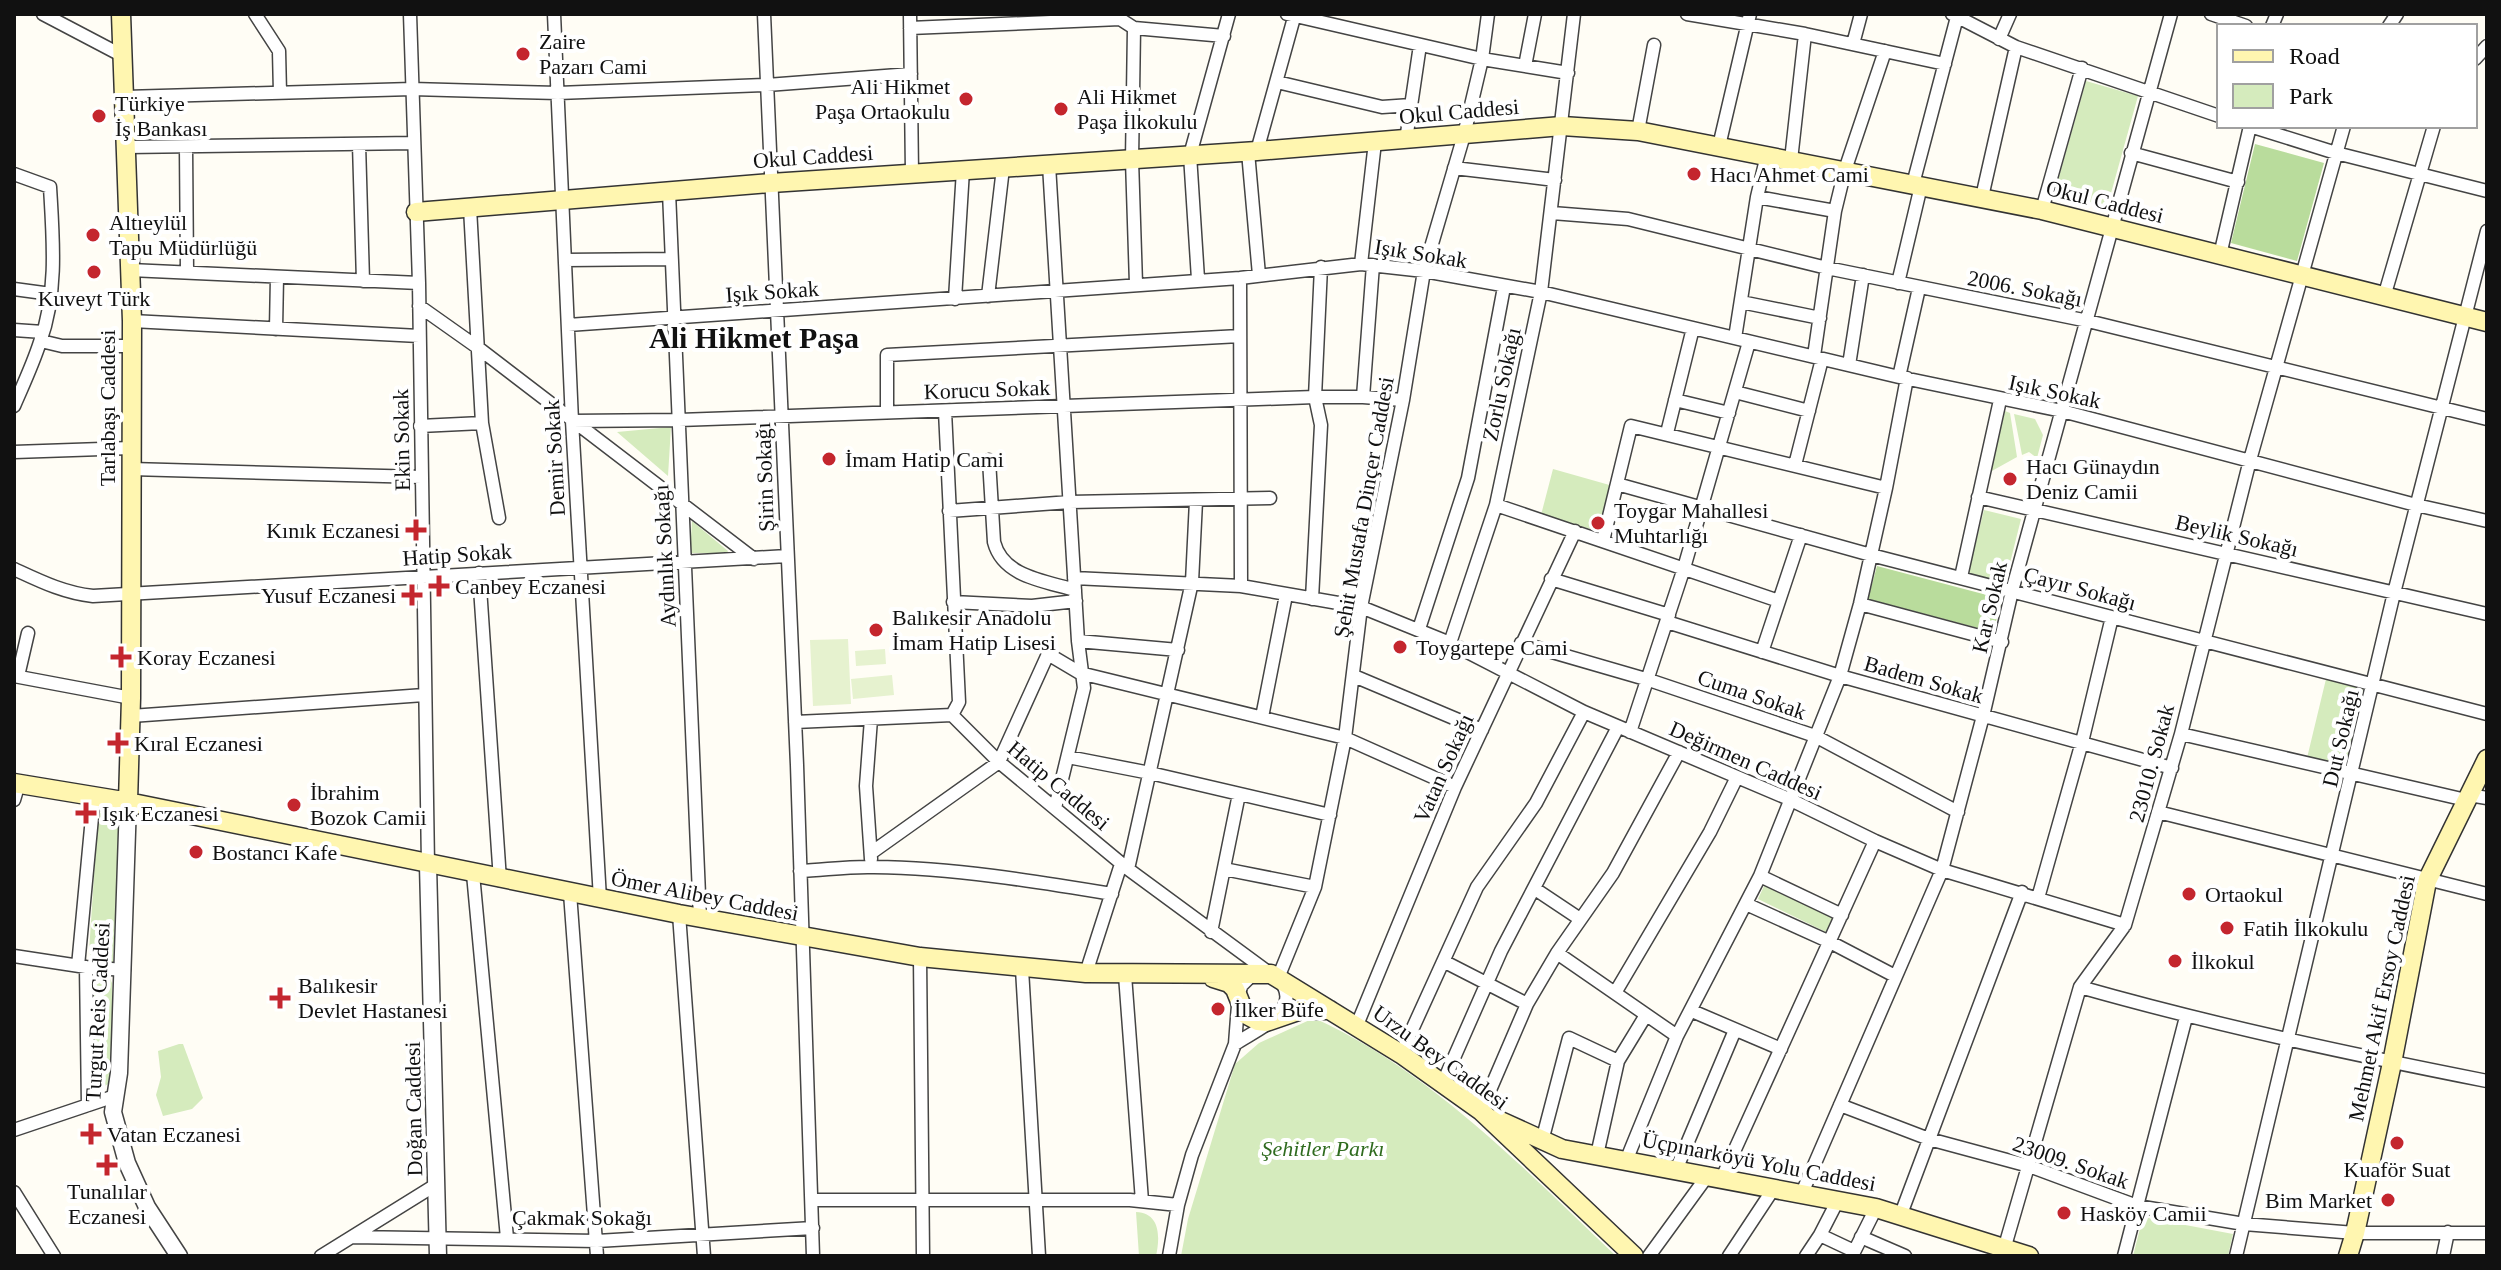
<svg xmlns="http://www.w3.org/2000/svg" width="2501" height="1270" font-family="'Times New Roman',serif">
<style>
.green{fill:#d5ebbd}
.forest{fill:#b9dc9c}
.pitch{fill:#e6f2cf}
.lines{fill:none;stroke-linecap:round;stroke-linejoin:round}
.minor-casing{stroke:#444;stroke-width:15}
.tertiary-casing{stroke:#444;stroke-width:19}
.secondary-casing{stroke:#333;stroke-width:21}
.minor{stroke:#fff;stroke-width:12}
.tertiary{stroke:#fff;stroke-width:16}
.secondary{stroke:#fff6b0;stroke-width:18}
.poi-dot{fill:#c4262e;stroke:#fff;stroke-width:3}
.labels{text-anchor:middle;stroke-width:8;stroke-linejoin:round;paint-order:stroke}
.poi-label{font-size:22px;fill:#111;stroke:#fff;text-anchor:start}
.street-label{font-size:22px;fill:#111;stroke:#fff}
.park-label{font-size:22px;font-style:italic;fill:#2f6b1f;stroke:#fff}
.district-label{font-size:30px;font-weight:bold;fill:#111;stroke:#fff}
</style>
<rect width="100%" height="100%" fill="#fffdf5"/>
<path class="green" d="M2086,81L2138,96L2108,204L2104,206L2058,197L2056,187Z
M2005,411L2010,413L2017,457L1990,472Z
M2014,414L2035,419L2043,435L2037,458L2029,452L2022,455Z
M671,427L668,476L617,432Z
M1553,469L1613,486L1601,532L1541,515Z
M1984,510L2021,519L2005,583L1968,574Z
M692,521L728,551L727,553H690Z
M2326,679L2364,688L2345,767L2307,758Z
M102,812L118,815L120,818L113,962L110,964L92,959L89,952L98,815Z
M1765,884L1833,916L1826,932L1758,899Z
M93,978L110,979L112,983L113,1072L108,1084L94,1093L91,1090L90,980Z
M1314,1018C1432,1072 1523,1168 1616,1256H1181L1188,1219L1235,1064L1259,1043Z
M179,1044H183L203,1098L192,1109L163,1116L156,1095L161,1077L158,1051Z
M1136,1212C1161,1213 1160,1238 1156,1256H1139Z
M2143,1217L2233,1234L2228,1256H2133Z"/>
<path class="forest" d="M2255,144L2324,163L2297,261L2231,243Z
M1877,566L2002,599L1993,632L1868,599Z"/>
<path class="pitch" d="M848,639L851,704L813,706L810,640Z
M885,649L886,664L856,666L855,651Z
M892,675L894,695L853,699L851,679Z"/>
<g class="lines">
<defs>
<path id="minor" d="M43,14L123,56
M255,14L279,51L280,93
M410,14L419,283L428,865
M554,14L572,421L600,899
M764,14L797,765L813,1256
M910,14L912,174
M1120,14V19L1134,28L1132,160L1136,284
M1287,14L1482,59L1568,73
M1687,14L1805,34L1945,64
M1952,14L2016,47L2219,116
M2211,14L2246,26
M2272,26L2277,14
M2389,26L2397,14
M910,28L1120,19
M1134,28L1224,36
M1999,39L2010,14
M1853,44L1861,14
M2475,59L2487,46
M1525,66L1535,14
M1277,82L1382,107L1411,105
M125,97L412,89L558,93L767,85L911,74
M2250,126L2336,153L2487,191
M1638,131L1654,45
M1406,140L1420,45
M359,144L363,281
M1719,146L1750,14
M126,147L414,143
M186,147L187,272
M1257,151L1295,14
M1248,152L1259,275
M2131,153L2238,182
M1791,160L1805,34
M1049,165L1078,641L1084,688L1055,808
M1454,168L1555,180
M14,174L50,187C53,238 58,293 40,342C33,364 23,385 14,406
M1913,184L1957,17
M669,192L700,918
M1757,197L1835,211
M1982,197L2016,47
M470,208L482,423L499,518
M2042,210L2082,68
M1552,213L1628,219L1827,268L2088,321L2487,419
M2220,255L2250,126
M565,260L672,259
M1361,264L1375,142
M130,270L419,283
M1240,278L1241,586
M1198,279L1190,155L1229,14
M1898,283L1921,186
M14,289L51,294
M988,296L1003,168
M2384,297L2434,126
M955,299L963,170
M1741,302L1820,318
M419,306L477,347L754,559
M132,321L419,336
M568,325L1240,278L1361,264L1424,271L1541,292L1899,377L2062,411L2416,505L2487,521
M276,329L277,277
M14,330L43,332
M1735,338L1757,197L1767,155
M41,341L62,346H132
M1814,356L1835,211L1845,170L1885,51
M1849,365L1863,275
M1899,377L1919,288
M1735,392L1809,411
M1363,397L1373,265
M1675,400L1729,413
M945,411L959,702L952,715
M887,412V355L1240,336
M572,421L679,420L1315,397H1363L1403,400
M420,426L482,423
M1667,433L1693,328
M14,452L131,448
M989,460L994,542C1003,577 1045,581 1075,590
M1795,465L1822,359
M131,469L421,477
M1617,484L1871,555L2487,714
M1978,497L2487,614
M1496,505L1779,601
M949,511L1070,502L1270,498
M1603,541L1631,426L1886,488
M14,569C40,581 64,593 93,596L787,556
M479,573L500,880
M1961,577L2000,400
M1074,578L1241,586L1361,607L1450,643L1584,712L1789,799L1875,841L1942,870L2125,925
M1551,579L1669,615
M1312,599L1321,425L1315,397L1321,267
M953,602L1032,606L1076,601
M1860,604L2002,642
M1667,622L1840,676L2172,768
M1419,629L1468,478L1504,287
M1078,641L1178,650
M1450,643L1496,505L1541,292L1574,14
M1521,643L1649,680L1815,736L1958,812
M1762,652L1801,535
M14,676L131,698
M18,676L28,633
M1354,676L1482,730
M131,716L424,695
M1262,717L1286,595
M871,719L866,786L871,859
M795,722L952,715L999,762L1128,869L1268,972
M1630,732L1684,568L1749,342
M2181,734L2466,800
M1068,757L1150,773L1330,815
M2469,795L2487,798
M14,800L19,783
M2158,812L2487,894
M871,853L999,762L1048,654L1080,673L1345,738L1455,787
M1128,869L1192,582L1196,501
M1224,869L1315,887
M800,871C825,870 849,866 874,867C953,868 1034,881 1112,894
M473,874L507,1238
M1760,876L1842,915
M1535,889L1580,919
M570,893L597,1256
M2038,898L2082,742L2112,617
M1746,904L1830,942L1895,976
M679,914L704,1256
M1211,932L1239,794
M1557,953L1677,1036
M14,956L86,967L124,970
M920,957L923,1256
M1445,962L1527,1004
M78,966L94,796
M86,967L88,1105
M1022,969L1039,1256
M1086,973L1121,864
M1125,975L1142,1201
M2080,987C2214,1025 2350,1054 2487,1081
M1615,993L1710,832L1737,777
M1692,1011L1781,1049
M1357,1025L1455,787L1575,531
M1235,1044C1257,1029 1306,1010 1278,978L1315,887L1345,738L1361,607L1403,400L1424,271L1464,135L1482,59L1488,14
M1401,1054L1477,887L1536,803L1584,712
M1442,1085L1501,951L1618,727
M1840,1105L1929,1139L2029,1166L2137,1206L2244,1224L2355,1233H2487
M1481,1111L1527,1004L1557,953L1613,873L1679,752
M14,1130L115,1096
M1542,1141L1569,1038L1618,1061
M1597,1155L1618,1061L1646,1015
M1626,1161L1677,1036L1760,876L1840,676L1860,604L1886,488L1907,378
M1676,1170L1735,1030
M1722,1178L1875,841
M14,1192L54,1256
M1802,1193L1942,870L1983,716L2012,591L2171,14
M812,1200H1130L1178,1205
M1901,1214L2022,892
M1820,1235L1838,1200
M352,1237L597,1241L813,1228
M1861,1237L1905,1256
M2005,1246L2080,987L2125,925L2181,734L2250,460L2344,126
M321,1256L437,1184
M1169,1256L1178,1205L1192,1155L1235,1044L1239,992L1242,985L1252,975
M1649,1256L1708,1175
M1729,1256L1774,1188
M1806,1256L1820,1235L1854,1251
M1852,1256L1876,1208
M2124,1256L2186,1017
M2236,1256L2394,593L2487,231
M2443,1256L2448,1232"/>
<path id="tertiary" d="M128,802L119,1073L113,1112L127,1163L147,1207L179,1256
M428,865L438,1256"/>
<path id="secondary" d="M121,14L132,321L131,698L128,802
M416,212L771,183L1257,151L1562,126L1638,131L2042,210L2487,322
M14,783L123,801L679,914L920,957L1086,973L1271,974L1401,1054L1481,1111L1634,1256
M1213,978L1229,983L1235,989L1245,1014L1258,1021L1266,1022L1301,1010H1330
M1496,1119L1562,1149L1876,1208L2029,1256
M2348,1256L2355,1233L2392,1063L2427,881L2487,759"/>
</defs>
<use href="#minor" class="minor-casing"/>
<use href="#tertiary" class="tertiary-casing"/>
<use href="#secondary" class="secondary-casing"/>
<use href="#minor" class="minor"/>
<use href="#tertiary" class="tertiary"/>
<use href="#secondary" class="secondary"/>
</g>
<g class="poi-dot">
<circle cx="523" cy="54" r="8"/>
<circle cx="966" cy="99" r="8"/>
<circle cx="1061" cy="109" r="8"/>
<circle cx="99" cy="116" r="8"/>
<circle cx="1694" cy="174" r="8"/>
<circle cx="93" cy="235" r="8"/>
<circle cx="94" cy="272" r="8"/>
<circle cx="829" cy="459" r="8"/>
<circle cx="2010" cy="479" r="8"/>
<circle cx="1598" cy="523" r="8"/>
<path d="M412 518h8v8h8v8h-8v8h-8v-8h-8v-8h8z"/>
<path d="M435 574h8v8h8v8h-8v8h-8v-8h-8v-8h8z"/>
<path d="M408 583h8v8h8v8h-8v8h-8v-8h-8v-8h8z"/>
<circle cx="876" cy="630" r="8"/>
<circle cx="1400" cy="647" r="8"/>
<path d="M117 645h8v8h8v8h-8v8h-8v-8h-8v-8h8z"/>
<path d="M114 731h8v8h8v8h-8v8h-8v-8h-8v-8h8z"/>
<circle cx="294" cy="805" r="8"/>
<path d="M82 801h8v8h8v8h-8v8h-8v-8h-8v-8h8z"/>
<circle cx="196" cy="852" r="8"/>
<circle cx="2189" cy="894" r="8"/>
<circle cx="2227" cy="928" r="8"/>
<circle cx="2175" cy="961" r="8"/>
<path d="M276 986h8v8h8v8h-8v8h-8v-8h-8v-8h8z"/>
<circle cx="1218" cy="1009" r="8"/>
<path d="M87 1122h8v8h8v8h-8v8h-8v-8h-8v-8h8z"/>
<circle cx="2397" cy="1143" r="8"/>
<path d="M103 1153h8v8h8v8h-8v8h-8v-8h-8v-8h8z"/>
<circle cx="2388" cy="1200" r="8"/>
<circle cx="2064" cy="1213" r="8"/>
</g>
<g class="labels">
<g class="poi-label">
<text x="539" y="49">Zaire<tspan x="539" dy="25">Pazarı Cami</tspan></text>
<text x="950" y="94" text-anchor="end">Ali Hikmet<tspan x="950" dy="25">Paşa Ortaokulu</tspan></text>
<text x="1077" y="104">Ali Hikmet<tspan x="1077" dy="25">Paşa İlkokulu</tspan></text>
<text x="115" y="111">Türkiye<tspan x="115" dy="25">İş Bankası</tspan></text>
<text x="1710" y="182">Hacı Ahmet Cami</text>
<text x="109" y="230">Altıeylül<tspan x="109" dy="25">Tapu Müdürlüğü</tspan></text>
<text x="94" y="306" text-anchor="middle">Kuveyt Türk</text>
<text x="845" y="467">İmam Hatip Cami</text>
<text x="2026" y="474">Hacı Günaydın<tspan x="2026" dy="25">Deniz Camii</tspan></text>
<text x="1614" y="518">Toygar Mahallesi<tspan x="1614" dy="25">Muhtarlığı</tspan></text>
<text x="400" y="538" text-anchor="end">Kınık Eczanesi</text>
<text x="455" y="594">Canbey Eczanesi</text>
<text x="396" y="603" text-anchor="end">Yusuf Eczanesi</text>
<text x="892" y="625">Balıkesir Anadolu<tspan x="892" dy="25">İmam Hatip Lisesi</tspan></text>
<text x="1416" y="655">Toygartepe Cami</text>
<text x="137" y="665">Koray Eczanesi</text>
<text x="134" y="751">Kıral Eczanesi</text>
<text x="310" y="800">İbrahim<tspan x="310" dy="25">Bozok Camii</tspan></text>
<text x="102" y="821">Işık Eczanesi</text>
<text x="212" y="860">Bostancı Kafe</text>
<text x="2205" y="902">Ortaokul</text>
<text x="2243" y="936">Fatih İlkokulu</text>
<text x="2191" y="969">İlkokul</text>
<text x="298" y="993">Balıkesir<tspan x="298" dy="25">Devlet Hastanesi</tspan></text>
<text x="1234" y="1017">İlker Büfe</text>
<text x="107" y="1142">Vatan Eczanesi</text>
<text x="2397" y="1177" text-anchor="middle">Kuaför Suat</text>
<text x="107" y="1199" text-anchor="middle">Tunalılar<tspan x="107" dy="25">Eczanesi</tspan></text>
<text x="2372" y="1208" text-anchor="end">Bim Market</text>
<text x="2080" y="1221">Hasköy Camii</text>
</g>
<g class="street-label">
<text transform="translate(1459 111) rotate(-5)" y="8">Okul Caddesi</text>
<text transform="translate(813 156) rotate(-4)" y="8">Okul Caddesi</text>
<text transform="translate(2105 201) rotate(14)" y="8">Okul Caddesi</text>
<text transform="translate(1421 253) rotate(9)" y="8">Işık Sokak</text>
<text transform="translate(2025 288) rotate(11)" y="8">2006. Sokağı</text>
<text transform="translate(772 291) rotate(-4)" y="8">Işık Sokak</text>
<text transform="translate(1501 384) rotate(-78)" y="8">Zorlu Sokağı</text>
<text transform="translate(987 389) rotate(-2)" y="8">Korucu Sokak</text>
<text transform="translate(2055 391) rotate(12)" y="8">Işık Sokak</text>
<text transform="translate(107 408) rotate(-90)" y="8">Tarlabaşı Caddesi</text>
<text transform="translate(401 440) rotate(-91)" y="8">Ekin Sokak</text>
<text transform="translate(554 458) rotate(-93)" y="8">Demir Sokak</text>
<text transform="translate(764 477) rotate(-92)" y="8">Şirin Sokağı</text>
<text transform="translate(1363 507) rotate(-80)" y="8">Şehit Mustafa Dinçer Caddesi</text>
<text transform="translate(2237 535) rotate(13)" y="8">Beylik Sokağı</text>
<text transform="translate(457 554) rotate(-4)" y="8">Hatip Sokak</text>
<text transform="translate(664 556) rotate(-93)" y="8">Aydınlık Sokağı</text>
<text transform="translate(2080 588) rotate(15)" y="8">Çayır Sokağı</text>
<text transform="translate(1989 607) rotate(-77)" y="8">Kar Sokak</text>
<text transform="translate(1924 679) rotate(16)" y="8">Badem Sokak</text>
<text transform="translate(1752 694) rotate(19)" y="8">Cuma Sokak</text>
<text transform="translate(2340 738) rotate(-77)" y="8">Dut Sokağı</text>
<text transform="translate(1746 760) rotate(24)" y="8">Değirmen Caddesi</text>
<text transform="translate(2151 763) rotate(-75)" y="8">23010. Sokak</text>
<text transform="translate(1443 768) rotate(-66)" y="8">Vatan Sokağı</text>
<text transform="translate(1059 785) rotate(40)" y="8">Hatip Caddesi</text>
<text transform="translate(705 895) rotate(11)" y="8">Ömer Alibey Caddesi</text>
<text transform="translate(2381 998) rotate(-78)" y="8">Mehmet Akif Ersoy Caddesi</text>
<text transform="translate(97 1012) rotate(-87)" y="8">Turgut Reis Caddesi</text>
<text transform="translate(1441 1057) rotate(36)" y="8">Urzu Bey Caddesi</text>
<text transform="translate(413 1109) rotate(-91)" y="8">Doğan Caddesi</text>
<text transform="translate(1759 1161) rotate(11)" y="8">Üçpınarköyü Yolu Caddesi</text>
<text transform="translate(2071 1162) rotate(19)" y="8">23009. Sokak</text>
<text x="582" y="1225">Çakmak Sokağı</text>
</g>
<g class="park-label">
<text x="1323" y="1156">Şehitler Parkı</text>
</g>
<g class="district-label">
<text x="754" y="348">Ali Hikmet Paşa</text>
</g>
</g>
<rect width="2501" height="1270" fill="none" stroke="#111111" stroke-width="32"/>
<rect x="2217" y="24" width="260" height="104" fill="#ffffff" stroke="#a0a0a0" stroke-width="2"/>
<rect x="2233" y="50" width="40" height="12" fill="#fff6b0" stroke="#a0a0a0" stroke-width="2"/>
<text x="2289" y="64" font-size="24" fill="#111111">Road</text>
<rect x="2233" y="84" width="40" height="24" fill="#d5ebbd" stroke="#a0a0a0" stroke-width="2"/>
<text x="2289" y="104" font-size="24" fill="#111111">Park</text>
</svg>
